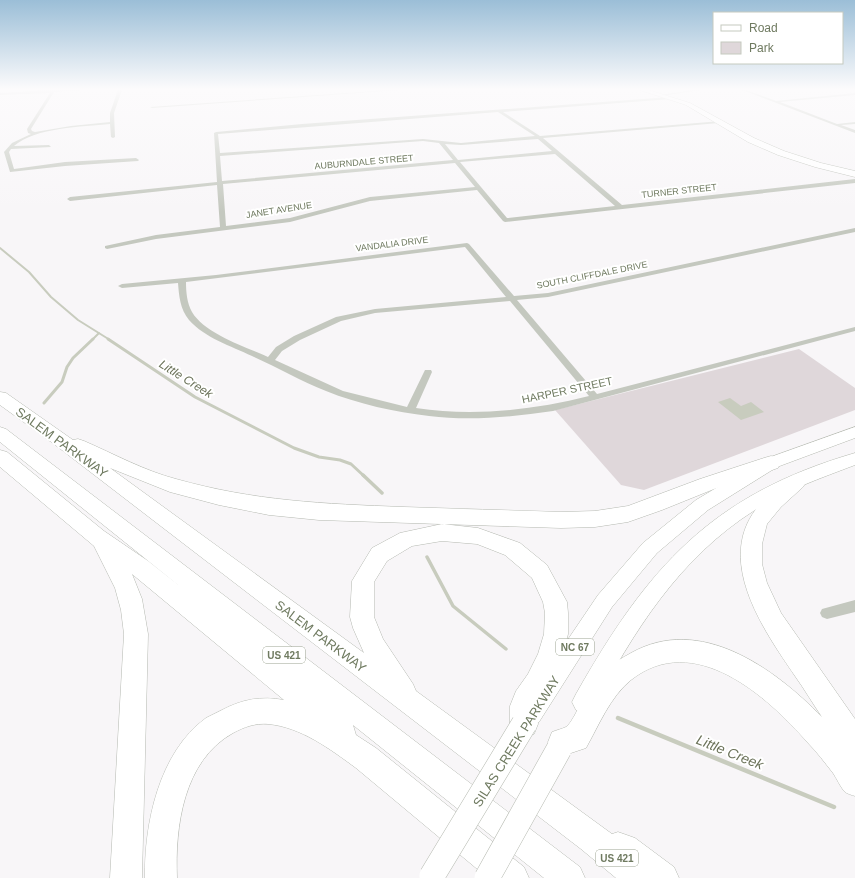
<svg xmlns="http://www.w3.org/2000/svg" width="855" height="878" font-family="Helvetica,sans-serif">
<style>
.green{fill:#dfd7da}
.water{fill:#c8ccbe}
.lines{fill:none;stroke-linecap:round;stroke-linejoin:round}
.stream-far3{stroke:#c8ccbe;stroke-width:2}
.stream-far2{stroke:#c8ccbe;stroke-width:3}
.stream-far1{stroke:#c8ccbe;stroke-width:3.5}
.stream{stroke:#c8ccbe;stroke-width:4.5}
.primary-casing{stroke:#b6bab1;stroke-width:1}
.motorway-casing{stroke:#b5b9b1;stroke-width:1}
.minor{fill:#c4c8bf;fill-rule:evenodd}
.primary{fill:#fff;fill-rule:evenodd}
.motorway{fill:#fff;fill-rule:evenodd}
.primary-bridge-casing{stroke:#b6bab1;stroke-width:26;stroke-linecap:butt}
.primary-bridge{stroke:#fff;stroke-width:25}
.labels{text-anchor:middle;stroke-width:4;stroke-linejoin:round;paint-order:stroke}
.far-street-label{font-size:9px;fill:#6f7a60;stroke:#fff}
.shield{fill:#fff;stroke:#9aa290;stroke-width:1}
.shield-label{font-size:10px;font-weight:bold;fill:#6f7a60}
.street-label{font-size:11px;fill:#6f7a60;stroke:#fff}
.water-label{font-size:12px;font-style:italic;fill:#6c735a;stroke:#fff}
.near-street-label{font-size:13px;fill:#6f7a60;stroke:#fff}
.near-water-label{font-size:14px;font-style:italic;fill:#6c735a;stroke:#fff}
</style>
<rect width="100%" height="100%" fill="#f8f6f8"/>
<path class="green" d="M799,349L855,388V410L644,490L621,485L555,410Z"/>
<path class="water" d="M730,398L741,406L751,402L764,412L741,420L718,402Z"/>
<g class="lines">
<path class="stream-far3" d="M0,248L29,272L51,297L78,320L110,340
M92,340L99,333"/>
<path class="stream-far2" d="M108,339L195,397L294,448L319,457L340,460L351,464L364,476
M44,403L62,382L67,367L73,358L93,339"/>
<path class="stream-far1" d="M363,475L382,493
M427,557L453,606L506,649"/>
<path class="stream" d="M618,718L834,807"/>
<defs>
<path id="primary" d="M640,90H648L690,103L754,138L784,151L821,163L855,171V177L815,167L778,155L748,142L686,105Z
M855,427V438L777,467L708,510L657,553L612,607L539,722L531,726L523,722L519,714L523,706L598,595L643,543L696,500L765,459Z
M855,453V465C821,478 786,490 755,510C679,558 633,632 592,710L584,714L576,710L572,702L576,694C648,567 711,495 855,453Z"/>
<path id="motorway" d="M0,392L6,393L73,440L78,439L84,441C114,454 145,471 176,479C254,501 324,504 404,507C456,509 509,510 561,512L595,511L628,506L700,479L764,458L771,456L778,458L780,463L778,468L714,489L662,510L628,522L595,527L561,528L319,520L269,515L219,505L170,492L110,468L364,653L353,628L350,617L352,581L372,548L400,533L442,524L478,528L520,543L547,565L567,602L568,613V634L563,654L551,682L536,707L538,724L534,734L524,738L514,734L510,724V706L516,691L528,674L538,654L544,634L545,613L543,602L532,578L505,555L477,544L442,541L412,546L387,561L374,582V617L383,639L413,684L416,691L612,834L618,832L635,838L674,867L679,878H616L581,849L54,444L0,405Z
M0,427L6,429L580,867L585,878H544L353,725L356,735L376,748L524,867L529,878H488L356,768C330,749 301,727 268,724C255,723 244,727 233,733C183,761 175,827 177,878H145C144,824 159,752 206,718C211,715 217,713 222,710C243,699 261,696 284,700L132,574L142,599L148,634L142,878H110L124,634L121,610L115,588L94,546L0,467V450L7,452L104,531L148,561L182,588L0,442Z
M796,475L803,477L806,482L803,487L781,507L767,524L762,544V564L767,583L781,613L855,719V796C852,795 847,794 844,791C840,786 837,779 833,773C825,763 817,752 808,743C767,696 694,630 631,680C610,697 599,725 586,748L562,756L552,752L548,742L552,732C557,730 562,729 566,727C571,724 579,707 582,701C589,690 596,679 606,670C613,663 622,658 631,653C700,614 774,668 822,717C813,704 805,690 795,676C763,629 712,557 761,503C770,493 783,479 796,475Z"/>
</defs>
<use href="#primary" class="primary-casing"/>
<use href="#motorway" class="motorway-casing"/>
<path class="minor" d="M53,90H80L54,92L31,129L32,131L35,132L71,126L110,122V113L118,90H122L114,113L115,137L113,138L111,137L110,124C82,127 36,127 14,146L49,145L51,147L11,149L9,152L14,169L65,162L136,158L139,160L138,161L65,166L10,172L4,152L12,143L31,134L28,133L27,129L50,93L0,95V93Z
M388,90H400L152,108L150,107Z
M693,90H700L662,96L660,95Z
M742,90H746L776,101L855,93V95L780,102L837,124L855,122V124L841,125L855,130V133Z
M670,97L671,99L503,112L540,136L721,121L719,123L543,138L622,205L855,179V183L505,222L503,221L477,190L370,201L290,222L156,239L107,249L105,248V246L156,235L220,227L217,185L70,201L67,199L70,197L217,182L214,133L216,132L302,124ZM498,112L535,136L461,143L423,139L220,153L218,134ZM538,139L552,151L458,160L445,144L461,145ZM423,141L439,143L453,160L222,181L220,156ZM555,154L615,206L507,218L460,162ZM455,163L475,187L370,197L290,218L226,226L223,184Z
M855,228V232L548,297L517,300L597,394L855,327V331L553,411C512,417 470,421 429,416C395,412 358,404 326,391C301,381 277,367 252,356C231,346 205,338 189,320C180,309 179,296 178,283L122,288L118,286L122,284L216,275L467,243L469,244L514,296L548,293ZM465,247L506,297L375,309L336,317L294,336L276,347L268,357C246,347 205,334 192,312C187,303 186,292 186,282ZM510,301L589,396C533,410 474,417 416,408L432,372L431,370H425L424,372L407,407L343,391L275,360L282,351L300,340L341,321L375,313Z
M855,600V612L827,619L822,617L820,613L822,609Z"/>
<use href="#primary" class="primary"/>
<use href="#motorway" class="motorway"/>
<defs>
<path id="primary-bridge" d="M432,876L524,724
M487,878L559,749"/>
</defs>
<use href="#primary-bridge" class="primary-bridge-casing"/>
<use href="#primary-bridge" class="primary-bridge"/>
</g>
<linearGradient id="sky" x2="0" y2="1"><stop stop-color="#9bbed7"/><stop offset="0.42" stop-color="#fcfbfc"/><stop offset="1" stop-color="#fcfbfc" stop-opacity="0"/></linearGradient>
<rect width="855" height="212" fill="url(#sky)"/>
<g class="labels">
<g class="far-street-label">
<text transform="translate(364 162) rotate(-5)" y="3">AUBURNDALE STREET</text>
<text transform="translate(679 191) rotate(-6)" y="3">TURNER STREET</text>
<text transform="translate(279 210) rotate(-9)" y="3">JANET AVENUE</text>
<text transform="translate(392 244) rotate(-7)" y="3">VANDALIA DRIVE</text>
<text transform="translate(592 275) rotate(-11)" y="3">SOUTH CLIFFDALE DRIVE</text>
</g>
<g class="shield">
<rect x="556" y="639" width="38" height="16" rx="3"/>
<rect x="263" y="647" width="42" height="16" rx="3"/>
<rect x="596" y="850" width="42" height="16" rx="3"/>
</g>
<g class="shield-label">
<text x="575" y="651">NC 67</text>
<text x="284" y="659">US 421</text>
<text x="617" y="862">US 421</text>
</g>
<g class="street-label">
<text transform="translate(567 390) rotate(-12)" y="4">HARPER STREET</text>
</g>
<g class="water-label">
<text transform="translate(186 379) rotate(32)" y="4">Little Creek</text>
</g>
<g class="near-street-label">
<text transform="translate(62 442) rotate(36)" y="5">SALEM PARKWAY</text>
<text transform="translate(321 636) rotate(37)" y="5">SALEM PARKWAY</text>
<text transform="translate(516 741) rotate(-58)" y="5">SILAS CREEK PARKWAY</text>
</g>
<g class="near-water-label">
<text transform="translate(730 752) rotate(22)" y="5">Little Creek</text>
</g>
</g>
<rect x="713" y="12" width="130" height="52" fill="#ffffff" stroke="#c5cabf"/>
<rect x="721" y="25" width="20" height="6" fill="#ffffff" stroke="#c5cabf"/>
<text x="749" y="32" font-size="12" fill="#6f7a60">Road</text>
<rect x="721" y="42" width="20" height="12" fill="#dfd7da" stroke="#c5cabf"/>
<text x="749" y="52" font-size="12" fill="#6f7a60">Park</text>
</svg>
